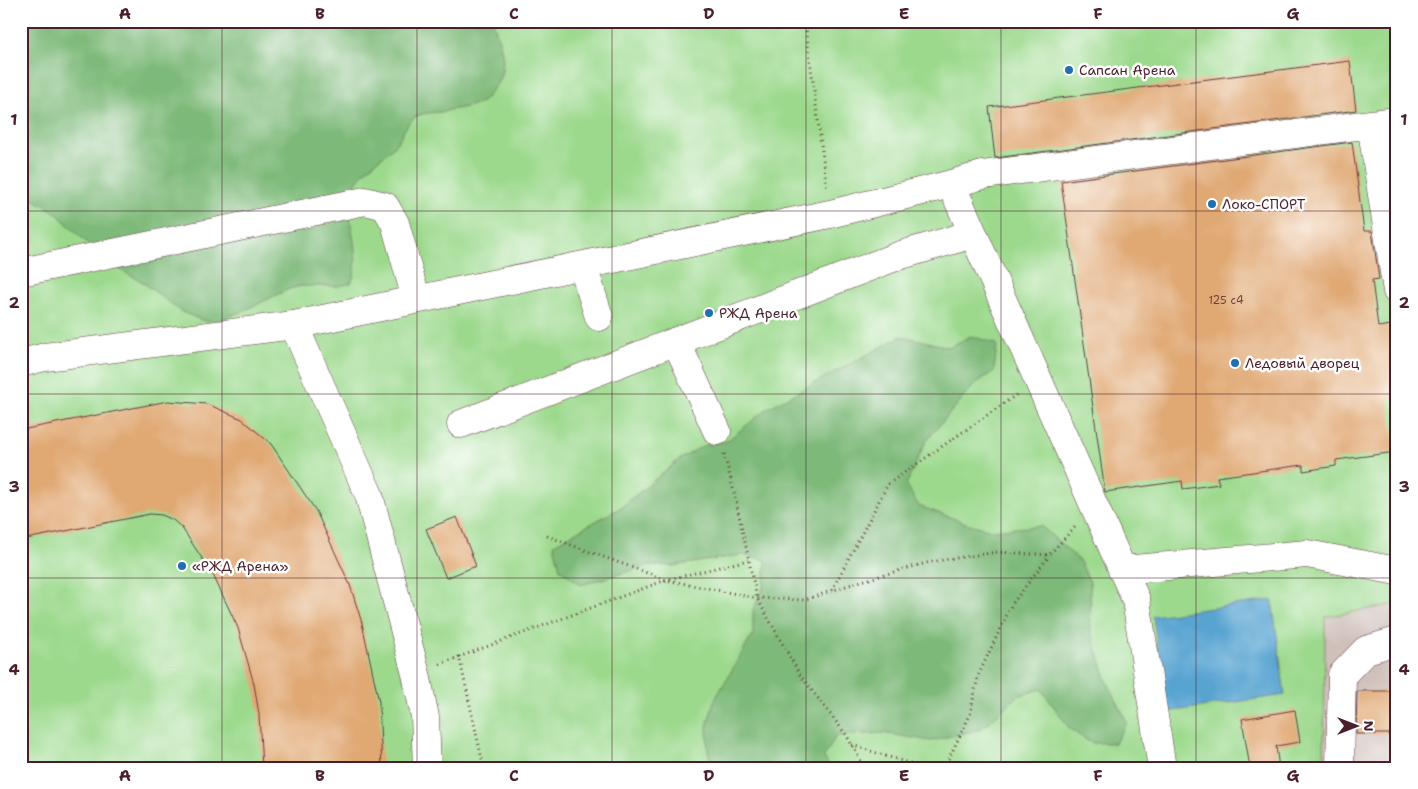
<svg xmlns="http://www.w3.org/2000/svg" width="1418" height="789" font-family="'Shantell Sans',sans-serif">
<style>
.industrial{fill:#cfc0ba}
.green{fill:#9cd98d;stroke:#737c5c}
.forest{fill:#7db978;stroke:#646c52}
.water{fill:#58a4d1;stroke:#51627e}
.building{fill:#e0a873}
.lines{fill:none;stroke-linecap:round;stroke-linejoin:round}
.minor-casing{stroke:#633c42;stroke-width:29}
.path{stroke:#633c42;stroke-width:3;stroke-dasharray:1 4;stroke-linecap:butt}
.minor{stroke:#fff;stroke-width:28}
.grid{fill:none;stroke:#4a1f2b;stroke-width:1;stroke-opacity:0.55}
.poi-dot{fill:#1f6fb2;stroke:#fff;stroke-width:2}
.labels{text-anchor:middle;stroke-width:5;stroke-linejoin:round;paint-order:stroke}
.number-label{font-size:11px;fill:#70413d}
.poi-label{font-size:14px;fill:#4a1f2b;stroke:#fff;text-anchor:start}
.neatline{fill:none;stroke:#4a1f2b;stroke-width:2}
.grid-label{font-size:16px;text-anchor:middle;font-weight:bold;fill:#4a1f2b}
</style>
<rect width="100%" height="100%" fill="#fff"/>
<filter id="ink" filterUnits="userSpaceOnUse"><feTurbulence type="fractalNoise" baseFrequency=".02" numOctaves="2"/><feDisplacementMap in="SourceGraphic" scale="10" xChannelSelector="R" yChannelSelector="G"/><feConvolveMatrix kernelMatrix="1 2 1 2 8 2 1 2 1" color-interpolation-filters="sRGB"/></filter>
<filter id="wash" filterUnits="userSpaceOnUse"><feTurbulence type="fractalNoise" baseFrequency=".0096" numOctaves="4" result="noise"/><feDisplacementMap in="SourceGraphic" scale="20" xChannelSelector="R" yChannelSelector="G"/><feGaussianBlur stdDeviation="1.12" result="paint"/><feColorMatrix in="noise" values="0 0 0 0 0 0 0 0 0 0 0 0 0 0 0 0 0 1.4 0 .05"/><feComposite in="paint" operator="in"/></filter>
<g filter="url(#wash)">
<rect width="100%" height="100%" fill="#f3dec2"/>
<path class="industrial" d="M1397,604V768H1324L1325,617Z"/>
<path class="green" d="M21,21H1397V604L1325,617L1324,768H21Z"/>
<path class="forest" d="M21,21H493C500,45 511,68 493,89C490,93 487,98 483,101C473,107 458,108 446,111C438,113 424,112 417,116C405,123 403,136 394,146C382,159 365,167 356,183C338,215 366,251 351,283L339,286H301L289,289L241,312L216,321H204L182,312L141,281L108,263L55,212L21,192Z
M902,336L949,347L971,336L997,344L994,371L975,384L926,441L906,485L919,506L966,523L991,530L1041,526L1079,560L1090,582L1091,631L1106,679L1127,722L1115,743H1091L1071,730L1041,689L1018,696L981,729L931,741L883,733L836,736L824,757L830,768H713L708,751L707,726L714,701L753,634V610L764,586L766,560L742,555L673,566L650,565L581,585L560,569L554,544L620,508L680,459L703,446L727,441L768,408Z"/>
<path class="water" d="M1272,600L1285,695L1166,712L1153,616Z"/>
<g id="blocks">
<path class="building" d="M1350,61L1356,110L995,158L989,107Z
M1352,142L1364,231H1372L1379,279L1372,280L1378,327L1397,324V398L1388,399L1396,452L1336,460V466L1303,471V465L1217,477L1219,484L1198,487L1183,489L1182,481L1105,492L1061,181Z
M168,401L207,404L242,419L271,444L316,511L350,585L362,623L379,702L382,768H262L259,714L254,684L238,628L213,575L182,528L173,520L162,515L150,514L21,540V430Z
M457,517L476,566L446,578L426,529Z
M1357,691H1397V734H1356Z
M1295,710L1300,742L1276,746L1279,768H1250L1242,719Z"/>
</g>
</g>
<g filter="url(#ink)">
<use href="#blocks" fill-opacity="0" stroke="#633c42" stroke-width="1"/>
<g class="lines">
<defs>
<path id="minor" d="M1371,124L1397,121
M951,184L983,175L1371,124L1397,291
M583,266L599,317
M21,272L365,201L385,206L395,223L416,299
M294,325L369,495L416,674L425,717L427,768
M676,341L717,431
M21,363L45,357L294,325L830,214L951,184L1136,600L1162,768
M461,424L898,256L973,234
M1122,570L1307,554L1397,571
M1340,768L1342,675L1366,650L1397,641"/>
</defs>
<use href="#minor" class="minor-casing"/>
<path class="path" d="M805,21L827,189
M724,454L734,492L757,598L800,675L847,736L865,768
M547,536L666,580L757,598L804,600L858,582L930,562L997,552L1049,555L1076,526
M832,590L888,484L1016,395
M459,656L484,768
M440,664L666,580L748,560
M852,745L924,768
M944,768L970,715L978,676L1012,604L1049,556"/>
<use href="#minor" class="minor"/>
</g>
</g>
<path class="grid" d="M222,21V768M417,21V768M612,21V768M806,21V768M1001,21V768M1196,21V768M21,211H1397M21,394H1397M21,578H1397"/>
<g class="poi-dot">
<circle cx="1069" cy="70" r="5"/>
<circle cx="1212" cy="204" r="5"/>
<circle cx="709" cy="313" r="5"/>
<circle cx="1235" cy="363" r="5"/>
<circle cx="182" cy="566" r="5"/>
</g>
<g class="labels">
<g class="number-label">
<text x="1226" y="304">125 с4</text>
</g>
<g class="poi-label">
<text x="1079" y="75">Сапсан Арена</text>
<text x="1222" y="209">Локо-СПОРТ</text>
<text x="719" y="318">РЖД Арена</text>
<text x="1245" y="368">Ледовый дворец</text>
<text x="192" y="571">«РЖД Арена»</text>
</g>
</g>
<rect width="1418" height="789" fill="none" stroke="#fff" stroke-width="55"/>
<g transform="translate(1356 726) rotate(90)" stroke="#ffffff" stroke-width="4" paint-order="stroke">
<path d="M0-4L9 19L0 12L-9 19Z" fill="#4a1f2b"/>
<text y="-8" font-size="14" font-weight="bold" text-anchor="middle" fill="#4a1f2b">N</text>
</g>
<rect x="28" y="28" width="1362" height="734" class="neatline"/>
<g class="grid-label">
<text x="125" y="19">A</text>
<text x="320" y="19">B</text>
<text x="514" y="19">C</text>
<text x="709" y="19">D</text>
<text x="904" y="19">E</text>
<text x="1098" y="19">F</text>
<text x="1293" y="19">G</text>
<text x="14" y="125">1</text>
<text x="1404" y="125">1</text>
<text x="14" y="308">2</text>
<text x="1404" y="308">2</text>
<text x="14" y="492">3</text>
<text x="1404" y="492">3</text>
<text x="14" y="675">4</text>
<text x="1404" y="675">4</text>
<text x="125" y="781">A</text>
<text x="320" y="781">B</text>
<text x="514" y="781">C</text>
<text x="709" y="781">D</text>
<text x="904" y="781">E</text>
<text x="1098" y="781">F</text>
<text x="1293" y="781">G</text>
</g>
</svg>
